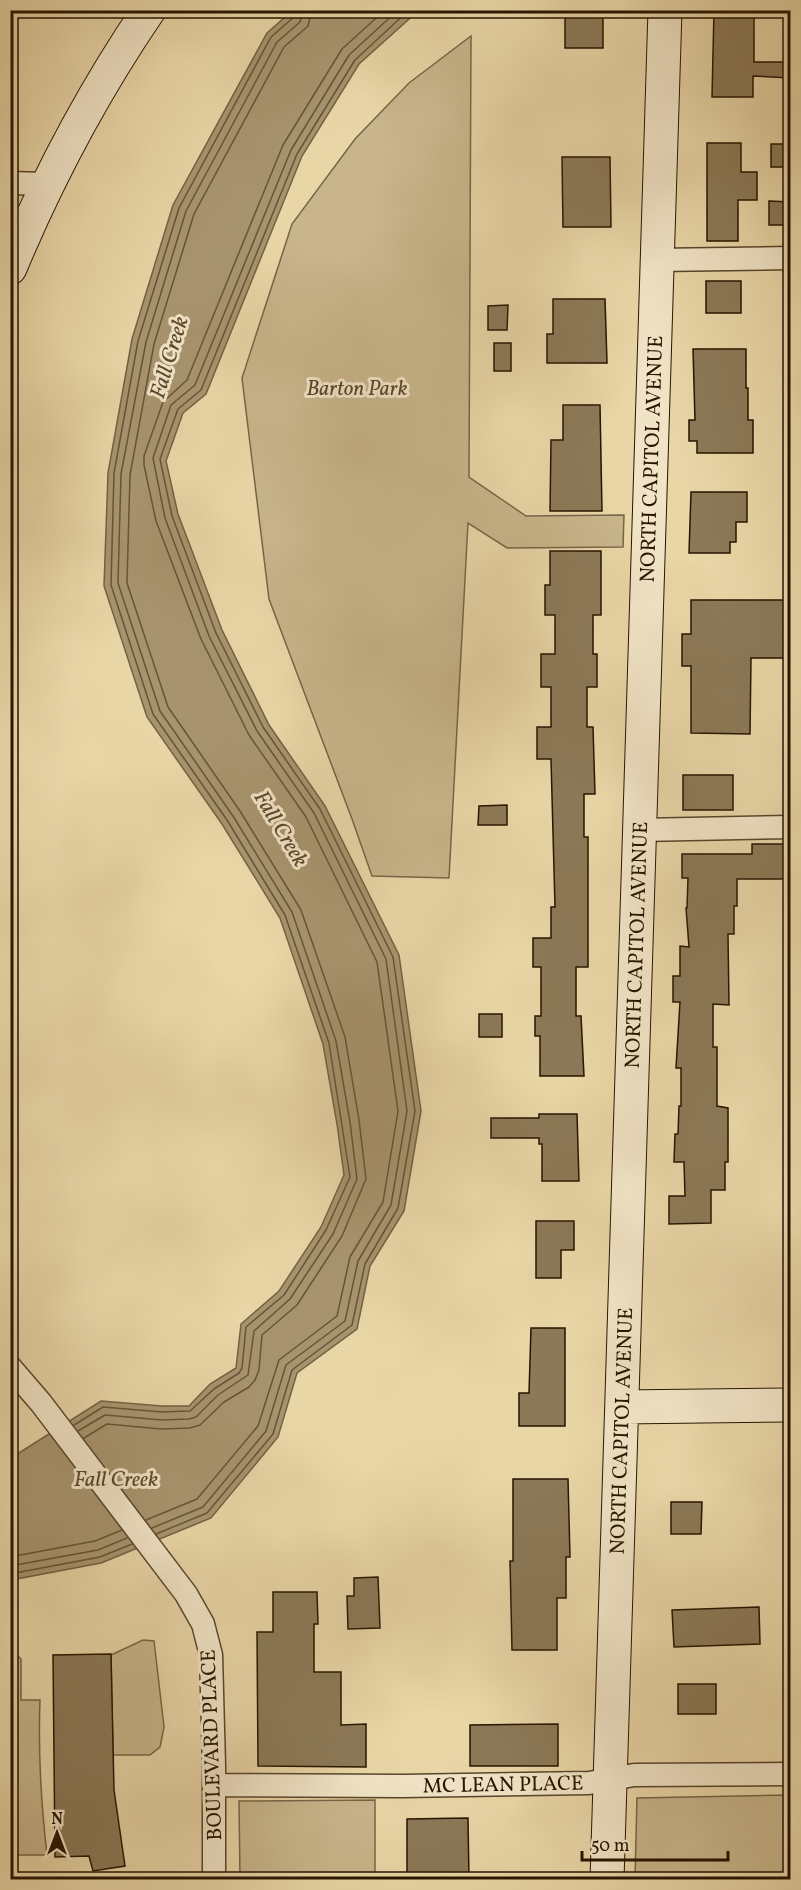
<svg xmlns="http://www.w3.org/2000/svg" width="801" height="1890" font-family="Vollkorn,serif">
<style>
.green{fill:#c8b58b;stroke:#776546;stroke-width:1.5}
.water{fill:#a7946e;stroke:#736142;stroke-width:1.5}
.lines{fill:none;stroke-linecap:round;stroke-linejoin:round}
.shore{stroke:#665437;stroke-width:1.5}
.building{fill:#8b7957;stroke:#261500;stroke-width:1.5}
.street-casing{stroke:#57452a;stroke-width:25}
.secondary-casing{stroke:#261500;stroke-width:35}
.street{stroke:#f1e4c6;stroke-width:22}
.secondary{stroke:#f1e4c6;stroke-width:33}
.labels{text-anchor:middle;stroke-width:6;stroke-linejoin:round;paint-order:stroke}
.park-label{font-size:21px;font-style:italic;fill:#57452a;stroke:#f1e4c6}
.street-label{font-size:21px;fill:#261500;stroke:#f1e4c6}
.water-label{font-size:22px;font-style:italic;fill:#5a482c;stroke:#f1e4c6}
</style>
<rect width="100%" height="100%" fill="#e9d6a7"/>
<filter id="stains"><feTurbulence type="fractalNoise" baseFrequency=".00333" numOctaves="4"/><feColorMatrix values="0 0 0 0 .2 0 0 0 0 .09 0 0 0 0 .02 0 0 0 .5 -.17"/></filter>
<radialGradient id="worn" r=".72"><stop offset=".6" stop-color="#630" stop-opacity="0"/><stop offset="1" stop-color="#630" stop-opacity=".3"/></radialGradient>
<path class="green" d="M471,36L469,477L526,516L624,515L623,547L507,548L468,523L449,878L372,876L352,819L269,599L242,378L292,224L355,139L409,83Z
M143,1640L154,1641L164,1727L160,1747L150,1755H113L111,1655Z
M17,1655L21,1659V1700H40C38,1752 41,1803 47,1855H11L10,1656Z
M790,1795V1879H635L637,1798Z
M375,1800V1879H240L239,1801Z"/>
<path class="water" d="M292,11H418L359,64L302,156L206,394L183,413L166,461L178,514L222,630L269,725L325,806L399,955L421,1111L404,1211L370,1266L357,1329L297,1373L278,1437L211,1518L101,1563L11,1580V1458L101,1401L162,1406H189L210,1384L236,1368L241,1324L279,1291L321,1227L344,1175L337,1124L323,1044L280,918L222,824L147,717L104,586L108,473L132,339L173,205L267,33Z"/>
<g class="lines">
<path class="shore" d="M74,1425L103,1407L162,1412L190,1411L214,1389L239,1373L242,1368L246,1327L284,1295L326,1230L350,1177L329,1043L285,915L227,820L153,714L111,585L114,473L138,341L179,208L271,37L294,17L296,10
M78,1431L105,1415L162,1420L189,1419L196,1417L218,1395L248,1375L254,1331L290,1299L333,1234L357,1179L350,1122L336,1041L292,912L233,816L160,711L118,583L121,474L146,342L186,211L277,42L300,22L303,10
M84,1438L107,1424L161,1429L190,1428L200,1425L224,1402L249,1387L255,1380L259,1370L262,1335L297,1305L342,1236L366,1179L359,1120L345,1037L301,910L240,811L168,707L127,583L130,475L154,344L194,214L284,47L308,26L312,10
M146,1520L197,1499L258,1426L279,1360L337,1316L350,1257L383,1202L398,1111L377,962L306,817L249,735L201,639L156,521L144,465V456L163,402L187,380L283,145L342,49L385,10
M152,1528L203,1507L266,1431L286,1365L345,1321L358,1261L391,1205L407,1111L386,959L314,813L257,731L209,636L165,518L153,458L171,405L195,385L291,150L349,55L398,10
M156,1534L207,1513L273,1434L292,1370L352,1325L365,1264L398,1208L415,1111L393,957L320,809L263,727L216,633L172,516L160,459L178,409L201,390L297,154L355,60L409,10
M10,1557L95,1541L122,1530
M10,1566L98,1550L127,1538
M10,1574L100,1557L132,1544"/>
</g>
<path class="building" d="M714,10H754V62H790V78L753,76V97H712Z
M565,15H603V48H565Z
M707,143H741V172H757V200H738V241H707Z
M771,144H790V167H771Z
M562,157H610L611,227H563Z
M769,201L790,202V225H769Z
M706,281H741V313H706Z
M553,299H605L607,363H547V334H553Z
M508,305L507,330H488V306Z
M494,343H511V371H494Z
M693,349H746V388H748V420H753V453H697V441H689V420H695Z
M563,405H600L602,511H550L551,440H563Z
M691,492H747V522H736V542H730V553H689Z
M550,551H601V615H593V654H597V687H587V727H593L595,794H584V837H588V967H576V1016H581L584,1076H540V1036H535V1016H541V967H533V938H551V907H555L551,759H537V727H551V687H541V654H555V615H545V585H550Z
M691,600H790V623H785V658H751L750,734L691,733V666H682V634H691Z
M683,775H733V810H683Z
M507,805V825H478L479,806Z
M752,844H788V879H737V906H734V934H728L729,1005L713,1004V1047H717V1106L728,1108V1162H725V1190H711V1223L669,1224V1196H685L684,1162H674L675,1134H678L679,1106H681V1068H676L680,1002H673V976H680V946L689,947L686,908H687L688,878H682V854H752Z
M479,1014H502V1037H479Z
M539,1114H577L579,1181H542V1144H539V1138H491V1118H539Z
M536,1221H574V1250H561V1278H536Z
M531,1328H565V1426H519V1393H529Z
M513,1479H568L570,1557H566V1598H557V1650H512L510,1561H513Z
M671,1502H702L701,1534H671Z
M378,1577L380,1628L348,1629L347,1596H354V1578Z
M273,1592H317L318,1624H314V1672H341V1725L366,1724V1767L258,1766L257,1632H273Z
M759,1607L760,1644L674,1647L672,1610Z
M111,1654L114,1790L125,1866L93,1871L89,1856L55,1857L53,1655Z
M678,1684H716V1714H678Z
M558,1724V1766H470V1725Z
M468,1818L469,1880H407V1819Z"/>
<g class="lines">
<defs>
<path id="street" d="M10,183L46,184
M657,260L790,258
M640,830L790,827
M10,1367L41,1403L186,1594L203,1624L211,1655L214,1766V1880
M214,1785L403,1786L589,1783L634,1775L790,1774"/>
<path id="secondary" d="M10,268C48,177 93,92 149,10
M622,1407L790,1405
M607,1880L665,10"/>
</defs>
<use href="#street" class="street-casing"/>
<use href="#secondary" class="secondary-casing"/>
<use href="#street" class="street"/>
<use href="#secondary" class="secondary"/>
</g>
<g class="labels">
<g class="park-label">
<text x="357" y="395">Barton Park</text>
</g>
<g class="street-label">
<text transform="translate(651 459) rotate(-88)" y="7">NORTH CAPITOL AVENUE</text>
<text transform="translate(636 945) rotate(-88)" y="7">NORTH CAPITOL AVENUE</text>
<text transform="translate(621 1431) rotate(-88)" y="7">NORTH CAPITOL AVENUE</text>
<text transform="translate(211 1745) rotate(-92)" y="7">BOULEVARD PLACE</text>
<text transform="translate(503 1784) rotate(-1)" y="7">MC LEAN PLACE</text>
</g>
<g class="water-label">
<text transform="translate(168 357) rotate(-73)" y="8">Fall Creek</text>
<text transform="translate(282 828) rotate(59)" y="8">Fall Creek</text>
<text x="116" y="1486">Fall Creek</text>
</g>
</g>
<rect width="801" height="1890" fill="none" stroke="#e9d6a7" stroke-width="36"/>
<rect x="12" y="12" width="777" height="1866" fill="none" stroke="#261500" stroke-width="3"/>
<rect x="18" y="18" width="765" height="1854" fill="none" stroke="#261500" stroke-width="1.5"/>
<g transform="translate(57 1833)" stroke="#f1e4c6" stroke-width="4.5" paint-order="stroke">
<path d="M0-4.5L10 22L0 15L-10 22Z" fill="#261500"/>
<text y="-9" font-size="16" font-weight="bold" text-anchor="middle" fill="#261500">N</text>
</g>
<path d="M582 1851v9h146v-9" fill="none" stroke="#261500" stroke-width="3"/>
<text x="591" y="1851" font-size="18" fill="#261500" stroke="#f1e4c6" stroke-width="4.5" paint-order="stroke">50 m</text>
<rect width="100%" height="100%" filter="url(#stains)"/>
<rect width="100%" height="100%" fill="url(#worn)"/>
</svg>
